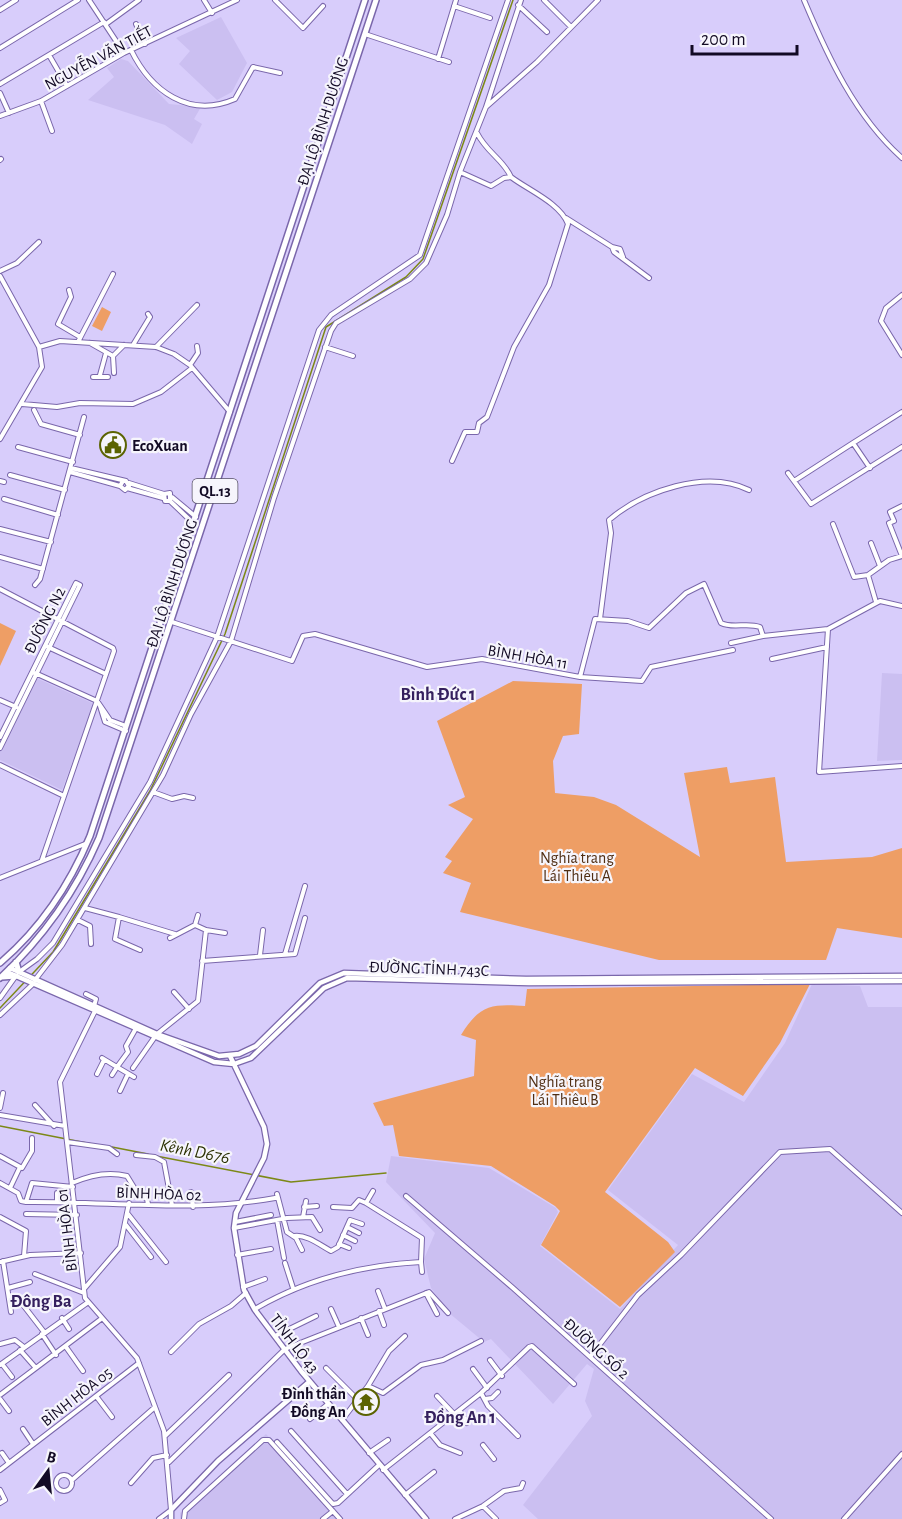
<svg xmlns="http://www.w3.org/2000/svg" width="902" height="1519" font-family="'Alegreya Sans',sans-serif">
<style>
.built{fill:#cbbff1}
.green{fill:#ee9e65}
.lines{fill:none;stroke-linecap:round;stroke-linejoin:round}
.stream{stroke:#7c8816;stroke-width:1.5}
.minor-casing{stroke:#7a67ab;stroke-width:6}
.major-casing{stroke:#7a67ab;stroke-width:7}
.highway-casing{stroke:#7a67ab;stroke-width:8}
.minor{stroke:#fff;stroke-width:4}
.major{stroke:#fff;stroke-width:4.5}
.highway{stroke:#fff;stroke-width:5}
.labels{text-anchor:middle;stroke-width:4.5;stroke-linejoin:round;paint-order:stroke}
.shield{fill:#f6f5fc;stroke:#565065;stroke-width:1.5}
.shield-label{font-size:15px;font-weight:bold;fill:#120a24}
.street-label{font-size:16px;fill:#120a24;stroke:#f6f5fc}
.poi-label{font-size:16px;font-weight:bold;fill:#120a24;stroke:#f6f5fc;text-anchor:start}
.park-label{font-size:16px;fill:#502e13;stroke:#f6f5fc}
.neighbourhood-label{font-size:18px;font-weight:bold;fill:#35205e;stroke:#f6f5fc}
.water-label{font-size:18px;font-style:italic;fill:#2c3104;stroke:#f6f5fc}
</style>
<rect width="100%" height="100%" fill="#d8cdfb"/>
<path class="built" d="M221,17L247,63L232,92L217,100L179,64L190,51L176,38Z
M121,59L128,61L169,104L201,107L194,119L202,124L192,144L165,125L88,100L114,77L107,68Z
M882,673L902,674V760L877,761Z
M34,677L92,703L93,706L62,790L0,760V748Z
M812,984L860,986L868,1007H902V1519H538L523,1505L592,1416L585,1401L594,1369L587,1364L553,1404L491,1339L484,1342L449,1313L431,1288L424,1259L435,1233L386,1182L391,1156L489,1168L556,1208L558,1212L540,1246L620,1309L678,1245L608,1190L692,1074L744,1102L785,1043Z
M266,1434L344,1519H180V1513Z"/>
<path class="green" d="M102,307L111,312L102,331L92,326Z
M0,623L16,631L0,666Z
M513,681L582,684L579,734L563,736L553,761L555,793L594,797L616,805L700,857L684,773L727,767L730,783L775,777L786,862L872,857L902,848V938L837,928L826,960H659L460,912L471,883L443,873L452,861L445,857L473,819L448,805L465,797L437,721Z
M810,984L780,1043L743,1096L695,1068L605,1192L668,1242L675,1252L620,1307L541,1245L560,1211L555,1206L491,1166L399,1156L393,1125L384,1126L373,1103L474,1076L476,1040L461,1035C480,1004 492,1004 525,1006L527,989Z"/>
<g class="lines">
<path class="stream" d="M0,1008L53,952L150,791L225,634L326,327L406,277L423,259L513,0
M0,1126L92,1144
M112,1147L148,1154
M156,1156L291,1182L386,1173"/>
<defs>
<path id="minor" d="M89,0L124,53
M204,0L212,13
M275,0L303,28L323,6
M544,0L571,27
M804,0C828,57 855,116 902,158
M518,5L547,32
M454,6L490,18
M0,10L16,0
M106,24L139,0
M136,24L145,44
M365,34L449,62
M0,48L78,0
M131,50C151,91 189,119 235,99L253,67L280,73
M49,55L67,86
M438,59L456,0
M0,84L104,22
M0,93L9,113
M41,101L52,131
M486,107L521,0
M0,116L41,101L124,53L237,0
M477,133C487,153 503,159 511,177
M0,160L1,159
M566,218L612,247L614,252L649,278
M612,247L620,249L623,257
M0,271L17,263L39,242
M0,276L39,347L42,367L0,439
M69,290L71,297L58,324L80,337
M902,295L886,308L881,321L902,355
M78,342L113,274
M90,343L113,356
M133,345L150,317L148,314
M39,347L60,341L156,347L174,354L190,365L230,412
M156,347L197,305
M325,347L353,356
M190,365L198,353L197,346
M114,373L113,356L124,345
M100,375L106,353
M93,377H108
M22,404L57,407L80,403L133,404L161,392L192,368
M34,410L41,424L80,435
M853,443L902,412
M18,447L73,462
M452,461L465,432H477L479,423L487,417L514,347L549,285L568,224C560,203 528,190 511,177L504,178L491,186L460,172
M71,468L126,481L129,486L125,490L120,486L123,481
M70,472L120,486
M788,473L811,504L902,447
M10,475L65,490
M0,481L4,482
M794,481L853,443L870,468
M129,483L164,494L170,493V501H165L164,494
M127,488L163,498
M172,497L196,517
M4,499L58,515
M170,501L193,523
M833,524L854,577L868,575
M0,529L51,542
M871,543L880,566
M902,556L889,523L894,521L890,512L902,506
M0,557L43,569
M35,585L40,579L84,417
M0,589L113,648L114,651L42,860
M876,602L868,575L889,560L902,556
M600,619L611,533L609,520C643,491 706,469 749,490
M172,622L292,661L303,636L315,634L427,667L482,659L580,677L642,681L651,667L733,650
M828,629L819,772L902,766
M731,643L763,636
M48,647L106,674
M772,659L827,647
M35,673L97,701L110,720L126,726
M580,677L595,619L628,621L649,628L686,593L704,584L721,623C733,629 747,622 760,627L763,636L828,629L880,601L902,606
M0,700L16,707
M100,706L105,722L126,731
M0,737L76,583L80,585
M0,748L80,585
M0,765L64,796
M153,792L172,799L184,796L193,798
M0,878L85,844
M85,908L119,917L115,939L140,950
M119,917L175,934
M78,920L90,926L91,944
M195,925L198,915
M170,938L195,925L206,930L225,933
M285,954L305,886
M260,955L263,930
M202,961L295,954L305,918
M19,972L37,959L53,943L150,782L217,637L319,330L331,315L420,255L508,0
M35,980L62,945L163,775L191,714L231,641L274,498L331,331L336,323L410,279L426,263L447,215L460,172L486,107L537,62L598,0
M174,992L189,1009
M86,994L96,999L94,1006
M0,998L15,977
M95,1011L60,1082L85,1298L137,1358L164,1431L171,1510L159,1519
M0,1015L33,984
M157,1034L198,1001L206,930
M102,1058L117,1067L112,1075
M133,1068L154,1038
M97,1074L104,1060
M134,1077L117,1067L128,1052L126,1046L135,1030
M120,1091L128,1074
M35,1105L54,1126
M0,1108L3,1093
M0,1115L65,1126
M67,1142L109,1148L117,1154
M136,1155L155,1157L164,1162L172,1205
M0,1156L22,1168L32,1151V1138
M0,1183L18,1193L21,1201L26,1202L32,1183L73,1187
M72,1183C90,1175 108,1171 127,1176L138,1194L147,1199L148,1204
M10,1188L20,1167
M191,1192L193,1207
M277,1194L287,1232L296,1238L302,1250
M406,1196L513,1288L771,1519
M26,1202C110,1201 192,1213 275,1198
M57,1202V1193
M304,1207L317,1206
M333,1207L352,1208L359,1200L366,1203
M26,1214L77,1215
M128,1214L166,1262
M0,1217L26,1231L24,1256
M303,1217L306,1201
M277,1220L284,1258
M235,1222L271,1215
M126,1225L151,1257
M347,1227L359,1233
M234,1228L287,1218L312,1217L320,1230
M343,1235L355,1241
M294,1236C306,1234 320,1245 331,1251L338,1247L350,1220L362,1224
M339,1244L349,1248
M237,1255L271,1249
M3,1261L11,1312
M0,1262L30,1255L81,1253
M421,1262L422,1272
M285,1263L293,1288
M35,1274L84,1293
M243,1287L265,1279
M8,1288L30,1282
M84,1289L120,1247L129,1203
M378,1291L385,1309
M426,1293L437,1314
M20,1301L44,1332
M255,1309C306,1279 362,1265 421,1262L422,1238L366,1203L373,1191
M331,1309L339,1327
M379,1311L384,1325
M62,1318L69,1329
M361,1318L368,1335
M42,1334L56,1355
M275,1336L316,1316
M0,1344L15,1340L24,1347
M66,1347L83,1371
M20,1350L35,1367
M171,1352L199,1324L231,1306L246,1293
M590,1357L638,1295L681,1255L780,1152L830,1149L902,1213
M490,1360L502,1376
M2,1364L12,1377
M0,1365L87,1303
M326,1368L357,1399
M473,1369L487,1388
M368,1386L389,1351L405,1336
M481,1393L488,1406L518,1436
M0,1395L101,1319
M96,1396L112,1417
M437,1396L455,1415
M0,1399L9,1411
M485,1399L492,1398L498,1392
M460,1411L467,1423
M310,1419L328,1404
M342,1420L368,1386L383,1393L421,1365L443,1360L481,1341
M23,1429L33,1444
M291,1431L347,1494
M431,1434L440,1445L460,1453
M165,1436L229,1375
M277,1442L333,1504L338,1503L379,1465
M483,1445L494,1459
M2,1453L9,1463
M369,1453L388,1440
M169,1462L285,1349L429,1292L448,1313
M0,1470L139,1363
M383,1470L481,1393L529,1347L532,1346L574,1384
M56 1483a8 8 0 1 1 16 0a8 8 0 1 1-16 0Z
M72,1480L155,1407
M131,1483L153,1458L167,1455
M0,1490L5,1500L0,1503
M405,1495L434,1472
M483,1506L496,1519
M184,1519L185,1511L263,1440H269L340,1519
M323,1519L333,1511
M455,1519L483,1506L504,1491L521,1488L523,1483
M844,1519L902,1454"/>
<path id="major" d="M10,968L157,1034L219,1056L239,1054L256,1046L320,983L344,973L526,979L902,976
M7,972L214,1062L234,1064L251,1058L324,988L347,978L529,983L902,981
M230,1056L264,1127L267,1144L264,1158L236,1213L234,1228L244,1290L255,1310L301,1371L426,1519
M171,1519V1510L218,1461L309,1382"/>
<path id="highway" d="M16,962L19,972
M0,963C40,929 70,884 90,836L365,0
M2,977L16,976
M0,978C43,938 76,891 99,838L376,0"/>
</defs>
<use href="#minor" class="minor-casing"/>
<use href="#major" class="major-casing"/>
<use href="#highway" class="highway-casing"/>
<use href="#minor" class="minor"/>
<use href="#major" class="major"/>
<use href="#highway" class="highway"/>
</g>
<defs>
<symbol id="civic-ring" viewBox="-11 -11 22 22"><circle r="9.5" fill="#f6f5fc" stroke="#5b6302" stroke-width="1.5"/><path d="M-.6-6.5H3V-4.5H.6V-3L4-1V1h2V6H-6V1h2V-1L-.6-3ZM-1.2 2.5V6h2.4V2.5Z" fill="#5b6302"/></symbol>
<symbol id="temple-ring" viewBox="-11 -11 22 22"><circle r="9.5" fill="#f6f5fc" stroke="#5b6302" stroke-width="1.5"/><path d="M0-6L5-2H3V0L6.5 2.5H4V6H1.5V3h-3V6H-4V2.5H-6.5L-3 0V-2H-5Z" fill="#5b6302"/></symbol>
</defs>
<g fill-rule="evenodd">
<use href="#civic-ring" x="98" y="430" width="30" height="30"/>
<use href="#temple-ring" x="351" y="1387" width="30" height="30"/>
</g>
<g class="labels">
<rect class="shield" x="192.5" y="479" width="45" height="24" rx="4.5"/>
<g class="shield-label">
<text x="215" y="496">QL.13</text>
</g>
<g class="street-label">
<text transform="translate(98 57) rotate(-28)" y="6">NGUYỄN VĂN TIẾT</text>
<text transform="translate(322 121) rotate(-72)" y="6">ĐẠI LỘ BÌNH DƯƠNG</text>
<text transform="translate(171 583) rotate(-72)" y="6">ĐẠI LỘ BÌNH DƯƠNG</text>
<text transform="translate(44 620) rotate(-63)" y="6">ĐƯỜNG N2</text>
<text transform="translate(528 656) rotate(10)" y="6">BÌNH HÒA 11</text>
<text transform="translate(429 968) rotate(2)" y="6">ĐƯỜNG TỈNH 743C</text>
<text transform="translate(159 1193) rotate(2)" y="6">BÌNH HÒA 02</text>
<text transform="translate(66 1230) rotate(-97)" y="6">BÌNH HÒA 01</text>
<text transform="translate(295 1343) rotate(53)" y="6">TỈNH LỘ 43</text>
<text transform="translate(597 1348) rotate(42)" y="6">ĐƯỜNG SỐ 2</text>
<text transform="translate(76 1396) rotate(-38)" y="6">BÌNH HÒA 05</text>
</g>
<g class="poi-label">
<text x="132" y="451">EcoXuan</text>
<text x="346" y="1399" text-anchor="end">Đình thần<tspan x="346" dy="18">Đồng An</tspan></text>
</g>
<g class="park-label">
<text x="577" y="863">Nghĩa trang<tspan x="577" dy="18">Lái Thiêu A</tspan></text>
<text x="565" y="1087">Nghĩa trang<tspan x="565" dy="18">Lái Thiêu B</tspan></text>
</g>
<g class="neighbourhood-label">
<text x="438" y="700">Bình Đức 1</text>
<text x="41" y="1307">Đông Ba</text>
<text x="460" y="1423">Đồng An 1</text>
</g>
<g class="water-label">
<text transform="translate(195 1151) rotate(11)" y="6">Kênh D676</text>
</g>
</g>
<g transform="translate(48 1471) rotate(15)" stroke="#f6f5fc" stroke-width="4.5" paint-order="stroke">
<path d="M0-4.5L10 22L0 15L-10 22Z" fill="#120a24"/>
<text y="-9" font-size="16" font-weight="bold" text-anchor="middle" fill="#120a24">B</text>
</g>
<path d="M692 45v9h105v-9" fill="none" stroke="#120a24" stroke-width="3"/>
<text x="701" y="45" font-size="18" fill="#120a24" stroke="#f6f5fc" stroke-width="4.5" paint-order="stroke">200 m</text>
</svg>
